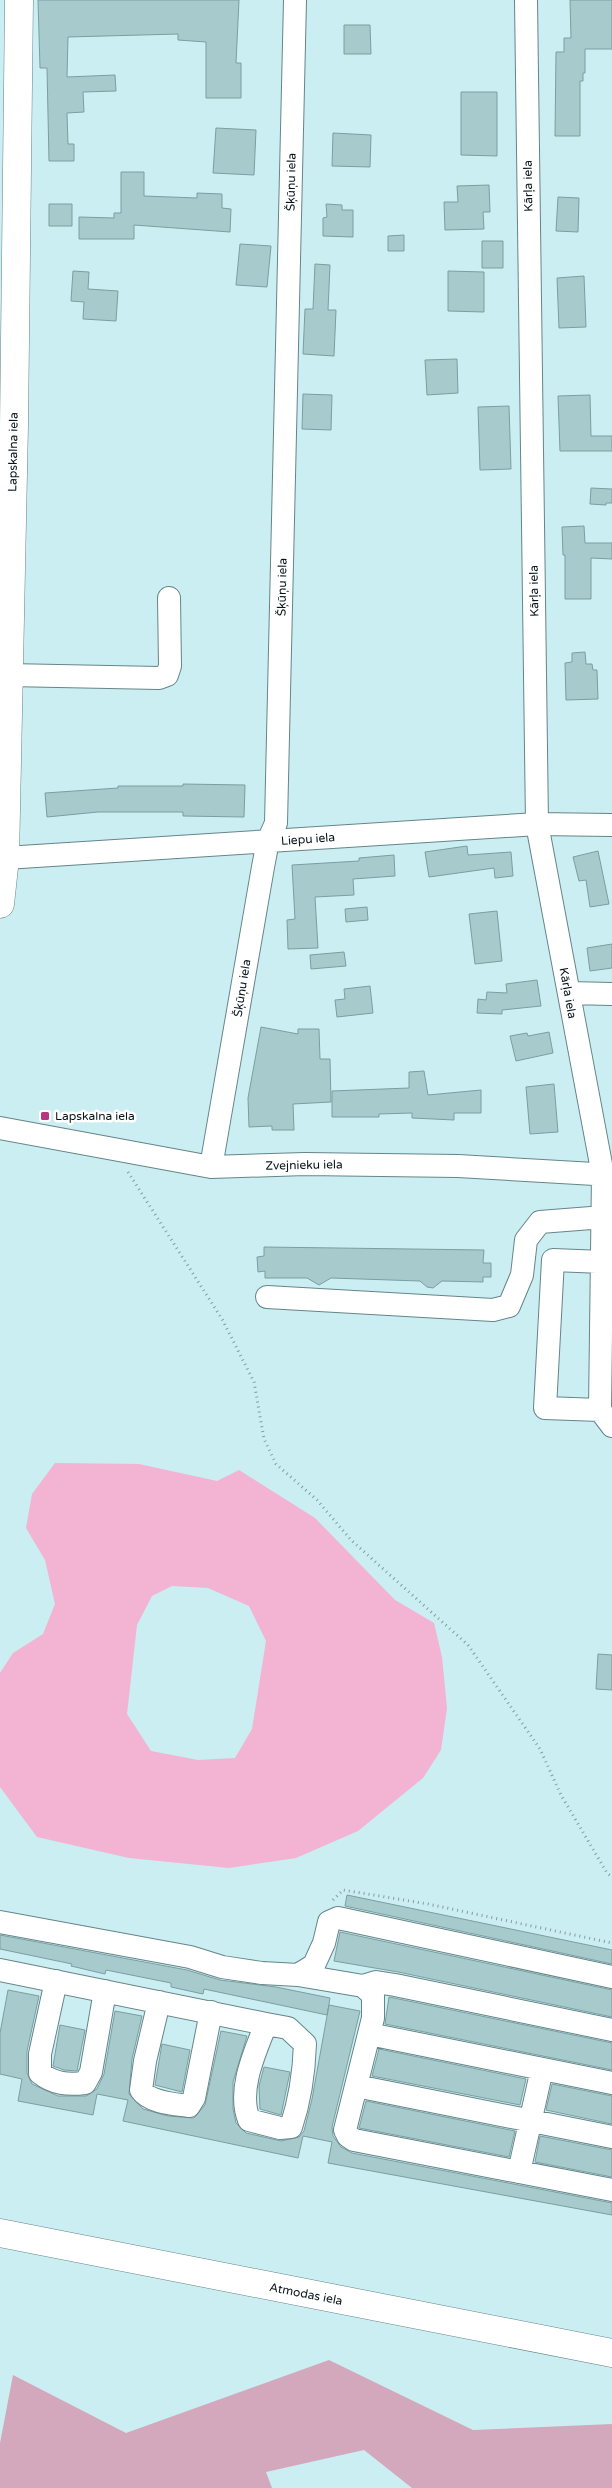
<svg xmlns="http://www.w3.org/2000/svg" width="612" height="2488" font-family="'Varela Round',sans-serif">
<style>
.green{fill:#d3a8bd}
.water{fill:#f3b3d3;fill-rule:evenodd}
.building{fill:#a7cacd;stroke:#7c9ea1}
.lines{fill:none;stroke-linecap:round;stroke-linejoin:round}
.minor-casing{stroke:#658589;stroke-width:24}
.major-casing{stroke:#658589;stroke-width:29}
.path{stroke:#829ea0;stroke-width:3;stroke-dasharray:1 4;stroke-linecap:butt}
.minor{stroke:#fff;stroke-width:22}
.major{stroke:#fff;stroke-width:28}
.poi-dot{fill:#b63682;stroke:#fff;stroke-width:2}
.labels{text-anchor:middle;stroke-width:5;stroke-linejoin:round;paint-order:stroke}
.street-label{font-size:12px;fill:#091618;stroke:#fff}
.poi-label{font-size:12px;fill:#091618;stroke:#fff;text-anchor:start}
</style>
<rect width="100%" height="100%" fill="#caeef1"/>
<path class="green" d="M329,2360L473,2430L612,2424V2488H412L364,2450L266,2472L272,2488H0V2443L13,2375L126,2433Z"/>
<path class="water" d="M55,1463L139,1464L217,1481L239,1470L315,1518L395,1600L434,1623L442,1657L447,1708L441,1750L423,1778L358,1831L296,1858L229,1868L129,1858L37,1837L0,1787V1673L13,1653L43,1634L55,1604L45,1560L26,1528L32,1494ZM172,1586L208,1588L249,1606L266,1641L252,1729L235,1758L198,1760L151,1751L127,1714L137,1625L152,1596Z"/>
<path class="building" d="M38,0H239L236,63H241V98H206V42L178,40V34L68,37L67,77L115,75L116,91L83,92L84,112L67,113L68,144H74V161H49L47,68H40Z
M570,0H612V49H585V73H583V81H580V136H555L556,52H564V38H571Z
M344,25H370L371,54H344Z
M461,92H497V156L461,155Z
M216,128L256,130L254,175L213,173Z
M333,133L371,135L370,167L332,166Z
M121,172H144V196L197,198V193L222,194V208L231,209L230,232L134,225V239H79V217L114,218V213H121Z
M489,185L490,212H483L484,229L445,230L444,202H458L457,186Z
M558,197L579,198L578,232L556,231Z
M49,204H72V226H49Z
M326,204L342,205V210H353V237L323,236V218L327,217Z
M404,235V251H388V236Z
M482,241H503V268H482Z
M240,244L271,246L267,287L236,285Z
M315,264L330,265L328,310H336L334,356L303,354L305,309H313Z
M73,271L89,272L88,289L118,291L116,321L83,319L84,302L71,301Z
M448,271L484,272V312L448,311Z
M584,276L586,327L559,328L557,278Z
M457,359L458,393L427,395L425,360Z
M303,394L332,395L331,430L302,429Z
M590,395L591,436H612V451H560L558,396Z
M509,406L511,469L480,470L478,407Z
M591,488L612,489V503H606V505L590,504Z
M584,526L585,543H612V559L591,558V599H565V555H563L562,527Z
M585,652L586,664H592L593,670H597L598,699L566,700L565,663L572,662V653Z
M183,784L245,785L244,817L183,816V812H98L47,817L45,793L118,788V786H183Z
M467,846L468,855L511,852L513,876L495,878L494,868L429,877L425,852Z
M598,851L609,904L590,907L586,880L579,881L573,857Z
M394,855L395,876L353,879L354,895L315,897L318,948L288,949L287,920L295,919L292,865L359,861V858Z
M367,907L368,920L346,922L345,909Z
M497,911L502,961L475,964L469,914Z
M612,944V968L590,971L587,948Z
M344,952L346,966L311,969L310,955Z
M537,980L541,1006L502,1010V1014L477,1013L478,999L486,1000L487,992L507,993L506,984Z
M370,986L373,1013L337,1017L335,1000L345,999L344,989Z
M261,1027L298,1034V1029H319L320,1059H330L331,1102L293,1104L294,1130H272V1126L249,1127L248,1098Z
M549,1032L553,1053L516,1061L510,1036L527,1033L528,1036Z
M424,1071L428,1095L481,1090V1113H454V1120L412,1118V1113L379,1114V1117H332V1091L409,1088V1072Z
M554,1084L558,1132L530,1134L526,1087Z
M264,1247L484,1250L483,1263H491V1277H483V1282L442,1281L433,1288L427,1287L420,1281L331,1278L319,1285L307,1278H265V1271L258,1272L257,1257L264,1256Z
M598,1654L612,1655V1690L596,1689Z
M347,1895L612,1950V1964L345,1906Z
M340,1932L612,1990V2017L398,1972L334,1961Z
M0,1935L187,1970L220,1980L276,1987L330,1998L327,2015L204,1989L203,1994L171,1987V1983L106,1970L105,1974L71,1966L72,1964L0,1949Z
M8,1990L39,1996L27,2051V2073L32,2084L58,2096H86L97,2089L104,2074L115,2011L142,2016L132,2059L129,2094L143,2109L168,2116L194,2118L205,2105L221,2031L247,2036L233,2082V2109L236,2123L246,2133L281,2141L299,2137L304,2131L312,2099L329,2005L360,2011L332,2127L333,2136L341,2147L352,2153L612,2203V2215L328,2163L332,2142L303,2136L298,2158L123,2121L128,2100L97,2094L93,2115L18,2101L22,2079L0,2074V2033Z
M389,1997L612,2043V2070L385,2024Z
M60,2025L85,2030L77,2071L64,2070L53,2066Z
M162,2044L190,2050L182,2092L155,2085Z
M379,2049L526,2079L520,2105L372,2076Z
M264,2067L290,2072L281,2115L260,2109L259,2086Z
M552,2084L612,2096V2124L546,2110Z
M366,2101L515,2131L509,2157L359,2128Z
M540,2136L612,2150V2177L535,2162Z"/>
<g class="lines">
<defs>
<path id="minor" d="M526,0L537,824L603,1175L600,1410L612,1426
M8,675L159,678L167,675L170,666L169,598
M5,858L537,824L612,825
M569,993L612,994
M0,1128L211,1167L305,1164L458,1166L612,1175
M211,1167L263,867L268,841L276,823L295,0
M267,1297L493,1310L509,1306L522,1275L526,1240L540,1222L604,1217
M600,1410L545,1408L553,1260L603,1262
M0,1922L190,1957L222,1967L262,1973L298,1975L314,1965L324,1943L329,1922L338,1918L612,1977
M0,1970L266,2024L288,2028L305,2044C304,2073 300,2100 291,2127L280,2128L249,2120C237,2090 255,2052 266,2024
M298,1975L363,1986L373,1995V2018L345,2130L348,2136L354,2140L612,2190
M56,1981L40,2054V2073C54,2084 68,2085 85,2083L91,2072L105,1991
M363,1986L376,1982L395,1985L612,2030
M159,2002L145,2061L141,2090C150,2103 175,2104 189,2106L194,2098L211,2012
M369,2034L612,2083
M356,2086L612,2137
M519,2172L542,2069"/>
<path id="major" d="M0,904L5,858L14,425L19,0
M0,2233L612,2353"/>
</defs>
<use href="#minor" class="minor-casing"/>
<use href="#major" class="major-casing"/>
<path class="path" d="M128,1172L222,1319L254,1382L264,1439L276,1464L317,1500L351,1540L468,1645L540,1749L561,1795L607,1873L612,1877
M333,1900L343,1890L428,1904L612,1943"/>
<use href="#minor" class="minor"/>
<use href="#major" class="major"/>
</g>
<rect class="poi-dot" x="40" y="1111" width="10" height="10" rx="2.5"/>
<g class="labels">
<g class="street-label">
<text transform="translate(291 182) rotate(-89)" y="4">Šķūņu iela</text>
<text transform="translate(528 186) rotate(-91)" y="4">Kārļa iela</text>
<text transform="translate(13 452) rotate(-89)" y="4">Lapskalna iela</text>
<text transform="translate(282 587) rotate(-89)" y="4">Šķūņu iela</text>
<text transform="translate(534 591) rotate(-91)" y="4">Kārļa iela</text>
<text transform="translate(308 839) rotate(-4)" y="4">Liepu iela</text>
<text transform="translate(242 988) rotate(-81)" y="4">Šķūņu iela</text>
<text transform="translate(568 993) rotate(80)" y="4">Kārļa iela</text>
<text transform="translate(304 1165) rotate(-1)" y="4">Zvejnieku iela</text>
<text transform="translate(306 2294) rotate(11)" y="4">Atmodas iela</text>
</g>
<g class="poi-label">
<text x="55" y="1120">Lapskalna iela</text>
</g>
</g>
</svg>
